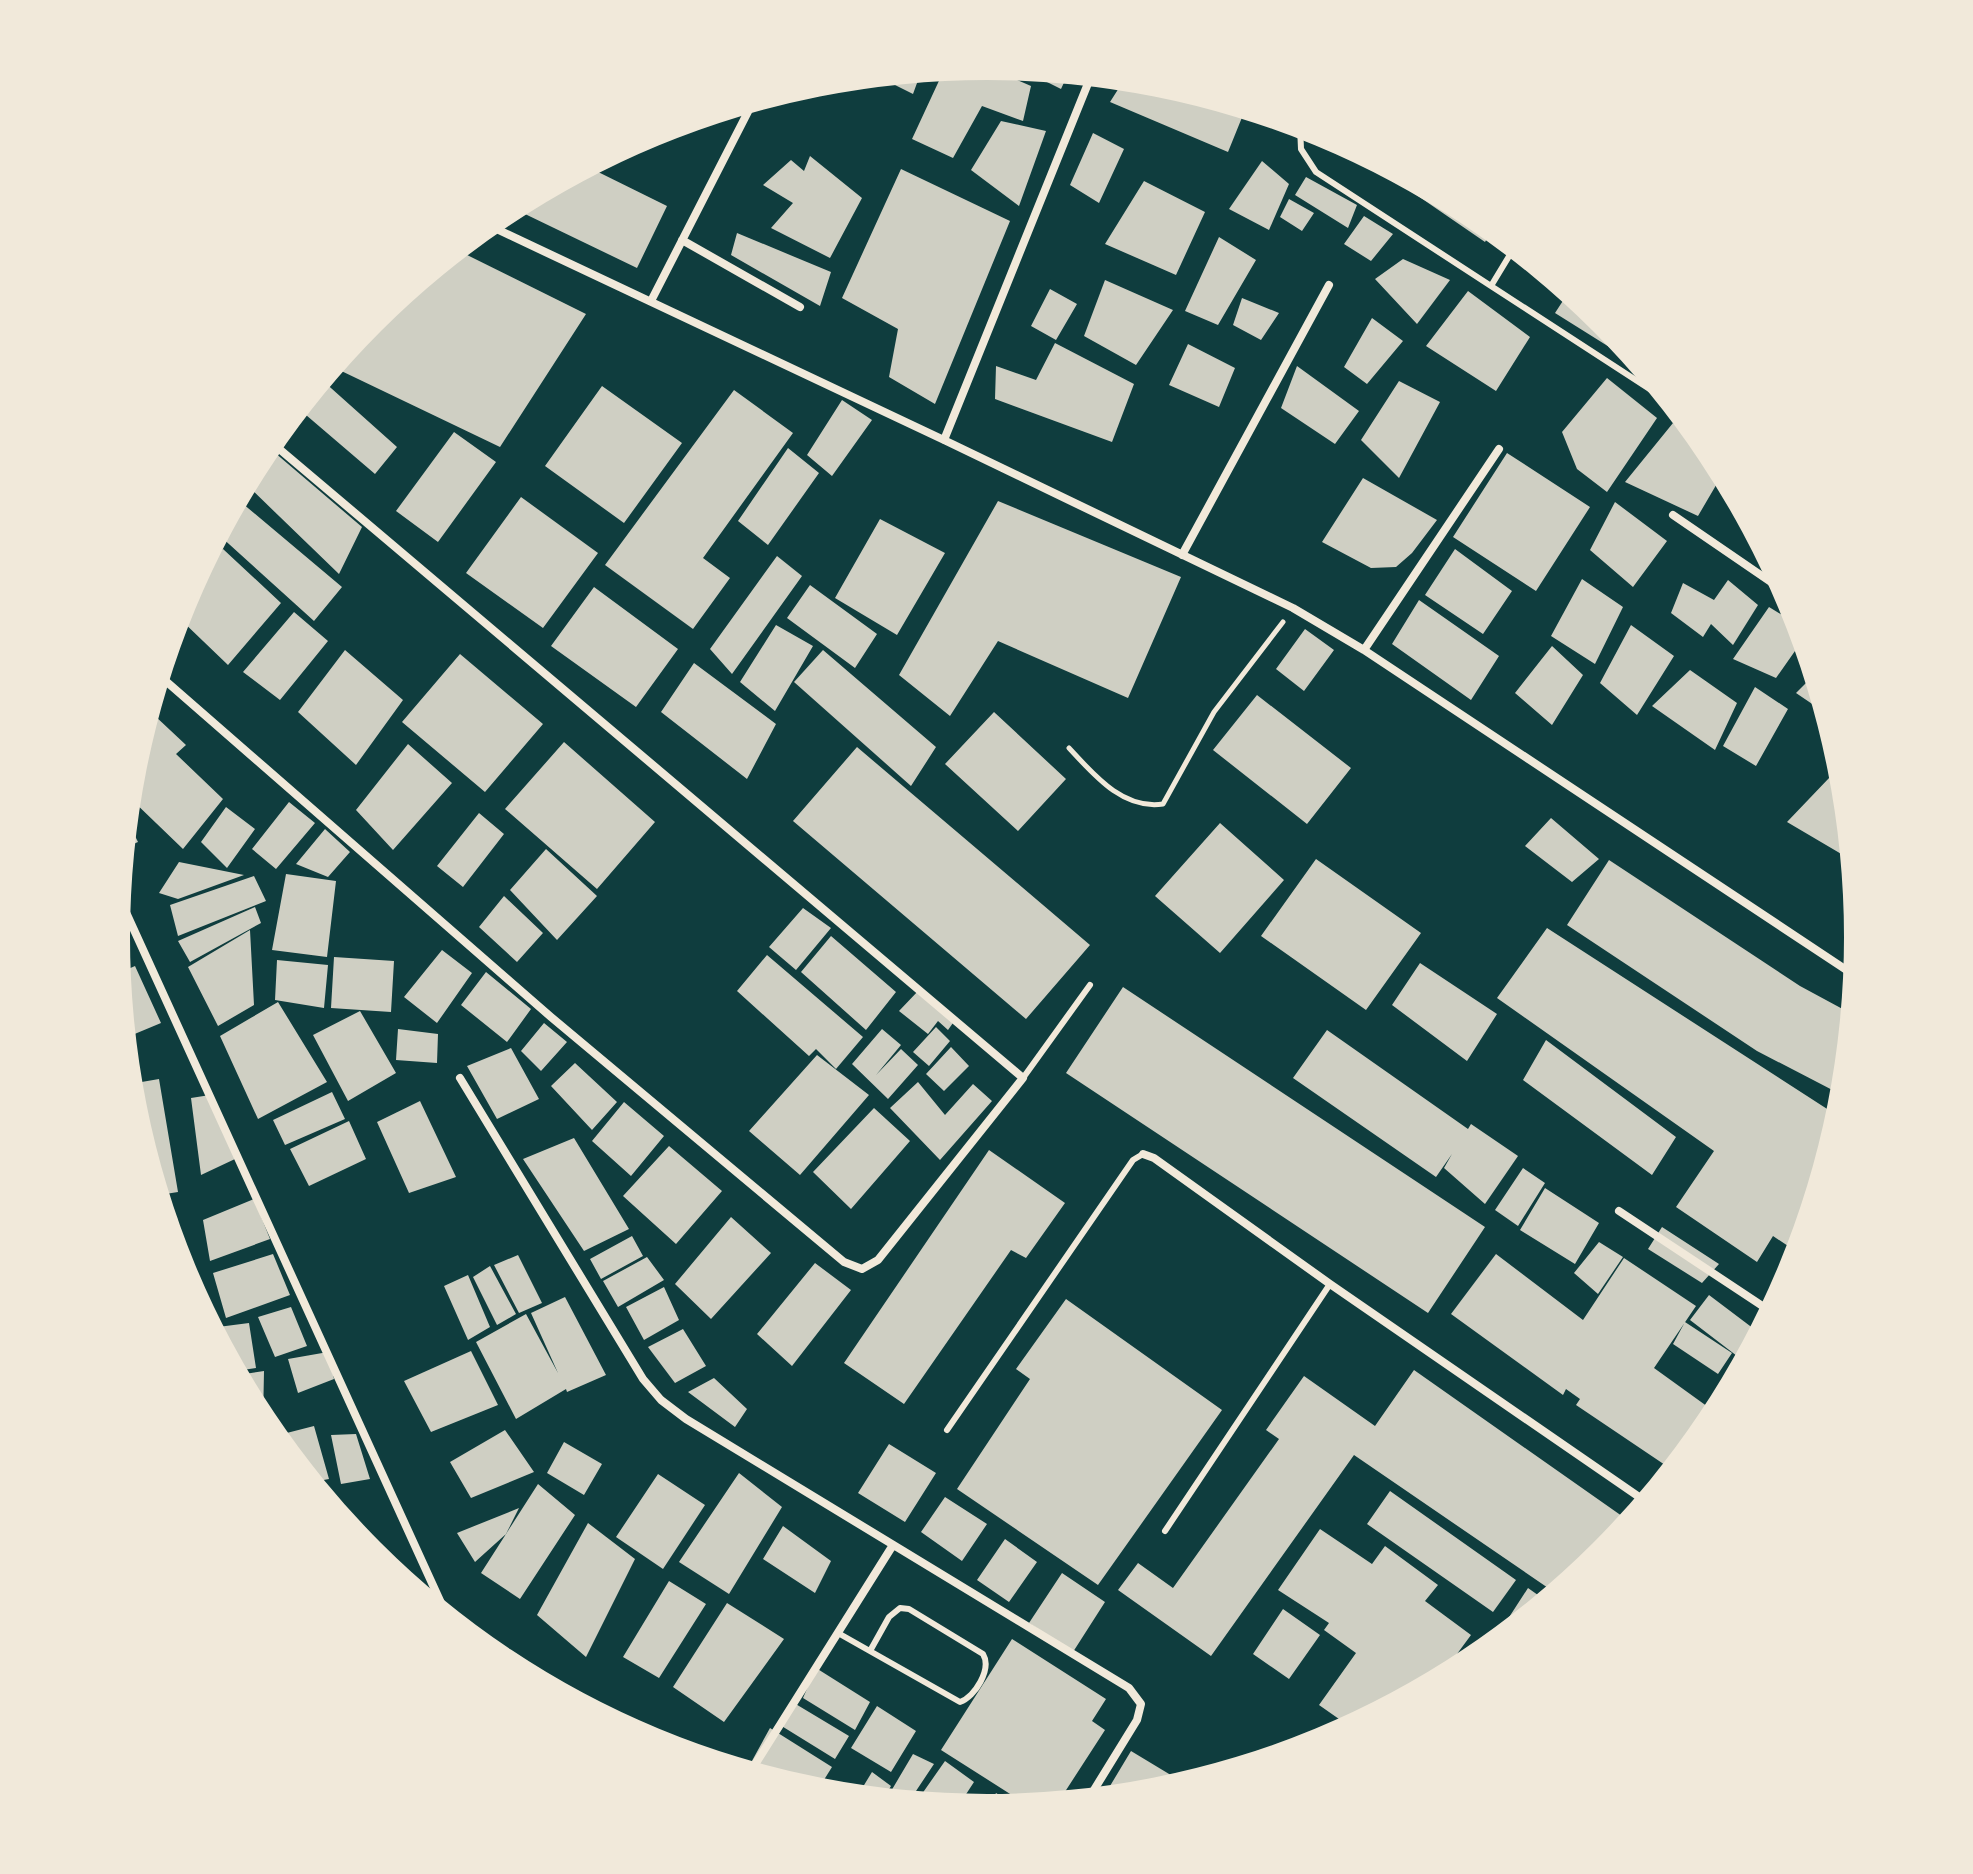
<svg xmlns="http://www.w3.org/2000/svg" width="1973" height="1874" font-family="'Roboto Condensed',sans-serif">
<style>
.building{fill:#cfcfc3}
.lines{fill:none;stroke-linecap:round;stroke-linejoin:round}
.path{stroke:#f1e9da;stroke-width:5}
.service{stroke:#f1e9da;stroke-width:6}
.minor{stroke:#f1e9da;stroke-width:8}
</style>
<rect width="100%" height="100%" fill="#0f3d3e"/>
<path class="building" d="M985,66L1031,86L1023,121L982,106L953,158L912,139L944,70Z
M1023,70L1068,74L1061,89Z
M921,72L913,94L879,77Z
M1124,80L1157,83L1245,110L1228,152L1110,102Z
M1001,121L1046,131L1019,206L971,170Z
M1093,133L1124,149L1099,203L1070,185Z
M1358,153L1471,213L1492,230L1485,242L1357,154Z
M810,156L862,198L830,258L771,228L793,203L763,185L791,160L804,171Z
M1262,161L1289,184L1269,230L1229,209Z
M588,167L667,206L637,268L525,214L534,196Z
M901,169L1010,221L935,404L889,377L898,329L842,298Z
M1306,177L1357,205L1348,228L1295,195Z
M1144,181L1205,212L1176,275L1105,244Z
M1289,199L1314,213L1302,231L1280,217Z
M1364,216L1393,234L1371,261L1344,244Z
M737,233L831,272L820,306L731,255Z
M1219,237L1256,260L1218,325L1185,311Z
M457,250L586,314L500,447L333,367L371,321Z
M1403,259L1450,280L1417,324L1375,279Z
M1105,280L1173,310L1136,365L1084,336Z
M1050,289L1077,304L1056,340L1031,326Z
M1468,291L1530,337L1496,391L1426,346Z
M1568,293L1603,321L1638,365L1555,313Z
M1242,298L1279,313L1261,340L1233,325Z
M1372,318L1403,341L1367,384L1344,367Z
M1055,343L1134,384L1112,442L995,399L996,366L1036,380Z
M1188,344L1235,368L1219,407L1169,385Z
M1297,366L1359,411L1335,444L1281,408Z
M1607,378L1657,418L1607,492L1577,469L1562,432Z
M322,380L397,447L375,474L299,409Z
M1399,381L1440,402L1399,478L1361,440Z
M602,386L682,443L624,523L545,466Z
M734,390L793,433L703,558L730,578L693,629L605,565Z
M842,400L872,420L832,476L807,455Z
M1673,423L1705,447L1722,475L1698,516L1625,482Z
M454,432L496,462L438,542L396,511Z
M788,448L819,473L768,545L738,521Z
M274,452L362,527L339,574L250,488Z
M1507,453L1590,507L1536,591L1453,537Z
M1363,478L1437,520L1412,553L1396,567L1371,568L1322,542Z
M521,497L598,553L543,628L466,573Z
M998,501L1181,577L1128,698L998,641L950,716L899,675Z
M1615,502L1667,541L1633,587L1590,550Z
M242,503L342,587L314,621L219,535Z
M880,519L945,553L897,635L835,598Z
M223,549L281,603L228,665L178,617L182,603L204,562Z
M1455,549L1512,591L1483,634L1425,595Z
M777,556L802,576L732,674L710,649Z
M1582,579L1623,607L1595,664L1551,636Z
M1728,580L1758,605L1733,645L1711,624L1703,637L1671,613L1683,583L1714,600Z
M810,585L877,634L855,668L787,618Z
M594,587L678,649L636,707L551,646Z
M1419,600L1499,656L1471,700L1392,644Z
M1769,607L1797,624L1802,641L1776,678L1733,659Z
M294,612L328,641L280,700L243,672Z
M776,625L813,646L775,711L740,682Z
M1631,625L1674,656L1637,715L1600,683Z
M1305,629L1334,650L1304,691L1276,669Z
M1552,646L1583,675L1552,725L1515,693Z
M345,650L403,700L356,765L298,712Z
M823,650L936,747L911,786L794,682Z
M460,654L543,724L485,792L402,722Z
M694,663L776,724L747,779L661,712Z
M1690,670L1737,703L1715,750L1652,706Z
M1813,676L1824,712L1796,693Z
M1755,687L1788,709L1756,766L1723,746Z
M1257,695L1351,768L1307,824L1213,750Z
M994,712L1066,779L1018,831L945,764Z
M154,715L186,745L176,754L223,799L183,849L129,797L132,767L144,728Z
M564,742L655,822L597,889L505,809Z
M408,744L452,783L393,850L356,810Z
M857,747L1090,945L1026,1019L793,821Z
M1830,777L1843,788L1848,843L1843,855L1787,822Z
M289,802L315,823L276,869L252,849Z
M226,807L255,829L227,868L201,842Z
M479,813L504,834L463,887L437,866Z
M1551,818L1599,859L1572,882L1525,846Z
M127,820L138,842L124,848Z
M1220,823L1284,880L1220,953L1155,896Z
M325,829L350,852L328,877L296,864Z
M546,849L597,896L557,940L510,890Z
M1316,859L1421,933L1366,1010L1261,936Z
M1609,860L1800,986L1850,1013L1842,1095L1757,1051L1567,925Z
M179,862L244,875L178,899L159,893Z
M286,874L336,881L327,957L272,950Z
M254,876L266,901L178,936L170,905Z
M504,896L543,933L517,962L479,927Z
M255,907L261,923L190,962L178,941Z
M803,908L831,928L796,970L769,947Z
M1547,928L1838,1116L1797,1252L1773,1236L1757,1262L1676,1207L1714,1151L1497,998Z
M250,930L254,1005L218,1026L188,967Z
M831,936L896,992L866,1030L801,972Z
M442,950L472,973L437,1023L404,997Z
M767,955L863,1037L836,1069L816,1049L809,1056L737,991Z
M334,957L394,961L391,1012L331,1008Z
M277,960L328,965L324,1008L275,1000Z
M1420,963L1497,1014L1467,1061L1392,1005Z
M135,966L161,1023L125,1038L119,973Z
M486,972L531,1009L507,1042L461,1005Z
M1123,987L1485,1227L1428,1313L1066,1073Z
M919,990L955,1020L948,1030L938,1021L928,1034L899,1011Z
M278,1002L327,1082L258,1119L220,1036Z
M360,1011L396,1073L348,1101L313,1035Z
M544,1023L567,1042L541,1071L521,1051Z
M936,1027L950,1041L929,1066L913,1052Z
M398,1029L438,1034L437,1063L396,1060Z
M882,1029L901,1045L876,1075L901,1049L918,1065L888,1099L852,1064Z
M1327,1030L1468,1129L1471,1124L1518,1156L1485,1204L1444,1168L1452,1154L1436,1177L1293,1078Z
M1546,1040L1676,1137L1652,1175L1523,1080Z
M951,1047L969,1066L944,1091L926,1074Z
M511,1048L539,1099L497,1119L467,1066Z
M817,1055L869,1095L800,1175L749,1131Z
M575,1063L617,1102L592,1130L551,1086Z
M159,1079L178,1192L159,1195L132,1106L130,1084Z
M918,1082L945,1115L973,1084L992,1101L940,1160L890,1108Z
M332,1092L345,1119L285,1145L273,1120Z
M210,1095L235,1159L201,1175L191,1098Z
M420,1101L456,1177L409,1193L377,1122Z
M624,1102L664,1136L631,1176L592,1141Z
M874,1108L910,1141L851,1209L813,1172Z
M349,1121L366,1159L309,1186L290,1149Z
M574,1138L629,1229L584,1251L523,1159Z
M669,1146L722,1191L676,1244L623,1196Z
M989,1150L1065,1203L1026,1258L1011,1250L904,1404L844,1363Z
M1523,1168L1545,1183L1518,1226L1495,1210Z
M1545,1188L1599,1223L1575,1264L1520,1230Z
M254,1199L270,1239L210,1261L203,1220Z
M177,1217L184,1273H183L166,1218Z
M731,1217L771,1253L711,1319L675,1284Z
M1662,1227L1719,1264L1702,1283L1648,1249Z
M632,1236L643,1256L601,1279L590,1259Z
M1599,1242L1623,1257L1598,1294L1574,1273Z
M273,1254L290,1295L226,1318L213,1273Z
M1496,1254L1583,1320L1624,1258L1696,1306L1654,1368L1715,1412L1671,1469L1576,1405L1580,1399L1566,1389L1563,1395L1451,1314Z
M518,1255L542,1303L519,1313L494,1265Z
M647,1257L664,1280L618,1307L603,1281Z
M815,1263L851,1290L792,1366L757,1334Z
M490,1266L516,1314L497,1325L473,1277Z
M468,1275L490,1327L468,1340L444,1286Z
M664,1287L679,1320L644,1340L626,1307Z
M1709,1295L1758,1332L1737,1356L1690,1320Z
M565,1297L606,1375L567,1392L566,1389L516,1419L476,1342L526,1314L558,1373L531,1313Z
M1066,1299L1222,1410L1098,1585L957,1489L1030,1379L1016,1369Z
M291,1307L307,1346L275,1357L258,1317Z
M1685,1322L1732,1353L1718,1374L1673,1344Z
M249,1323L256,1368L236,1371L220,1342L218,1327Z
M683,1329L706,1366L675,1383L648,1347Z
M471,1351L498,1405L431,1432L404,1381Z
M328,1352L334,1379L298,1393L288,1359Z
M1414,1370L1629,1521L1602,1553L1554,1592L1354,1455L1211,1656L1118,1590L1138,1563L1173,1588L1279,1439L1266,1430L1304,1376L1375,1426Z
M264,1371L263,1422L238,1375Z
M714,1378L747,1409L735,1427L688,1392Z
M314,1426L329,1479L313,1482L275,1436Z
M505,1430L534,1472L471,1498L450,1462Z
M356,1434L370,1479L341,1484L331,1435Z
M564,1442L602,1464L584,1495L547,1473Z
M889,1444L936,1473L905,1522L858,1493Z
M739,1473L782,1507L729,1594L679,1562Z
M658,1474L705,1505L663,1569L616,1537Z
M538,1484L575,1515L520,1599L481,1573Z
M1390,1491L1516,1580L1493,1612L1367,1524Z
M945,1497L987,1524L962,1561L921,1532Z
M519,1508L506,1534L475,1562L457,1533Z
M588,1523L635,1559L586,1657L537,1615Z
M783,1526L831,1561L815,1593L763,1559Z
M1320,1529L1372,1564L1385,1546L1438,1585L1425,1601L1471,1635L1440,1677L1349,1726L1319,1705L1356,1653L1324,1630L1329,1623L1278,1590Z
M1005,1539L1037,1562L1009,1602L977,1580Z
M1062,1573L1105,1602L1073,1652L1029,1623Z
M669,1581L706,1604L659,1678L623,1657Z
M1528,1588L1545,1600L1493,1642Z
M727,1603L784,1639L724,1722L673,1687Z
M1283,1609L1320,1635L1289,1679L1253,1654Z
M1012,1639L1106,1699L1092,1721L1105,1730L1059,1801L1026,1804L941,1750Z
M816,1668L870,1702L855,1730L803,1698Z
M794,1703L849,1736L835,1759L780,1725Z
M877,1706L916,1731L891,1772L851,1748Z
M770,1728L832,1767L817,1791L747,1770Z
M1131,1751L1184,1783L1156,1791L1104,1796Z
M913,1754L934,1764L910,1800L887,1798Z
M945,1761L974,1782L959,1805L917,1801Z
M872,1772L891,1786L884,1798L858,1795Z
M996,1793L1015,1805L988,1808Z"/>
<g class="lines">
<path class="path" d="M1069,748C1094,775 1123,810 1163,804L1214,712L1283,622"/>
<path class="service" d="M1300,126L1301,149L1316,172L1491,286
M1514,248L1491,286L1668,401
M1023,1078L1090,985
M947,1430L1133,1160L1143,1154
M1165,1531L1330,1284
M838,1633L960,1702C975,1697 992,1669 983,1654L909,1609L900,1608L889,1617L870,1651"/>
<path class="minor" d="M488,225L944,440L1293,608L1364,650L1854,975
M682,240L800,307
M651,301L753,102
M944,440L1091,76
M1673,515L1784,591
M1182,555L1329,285
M1364,650L1499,449
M160,676L551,1017L844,1262L862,1269L878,1260L1023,1078L271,442
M119,897L447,1616
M460,1078L643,1379L661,1400L686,1419L1129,1688L1141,1704L1137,1720L1089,1798
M1143,1154L1154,1158L1330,1284L1645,1501
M1619,1211L1770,1311
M479,1642L566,1695
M751,1771L893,1545"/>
</g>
<path d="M0 0H1973V1874H0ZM130 937a857 857 0 1 1 1714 0a857 857 0 1 1-1714 0Z" fill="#f1e9da" fill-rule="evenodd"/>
</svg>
